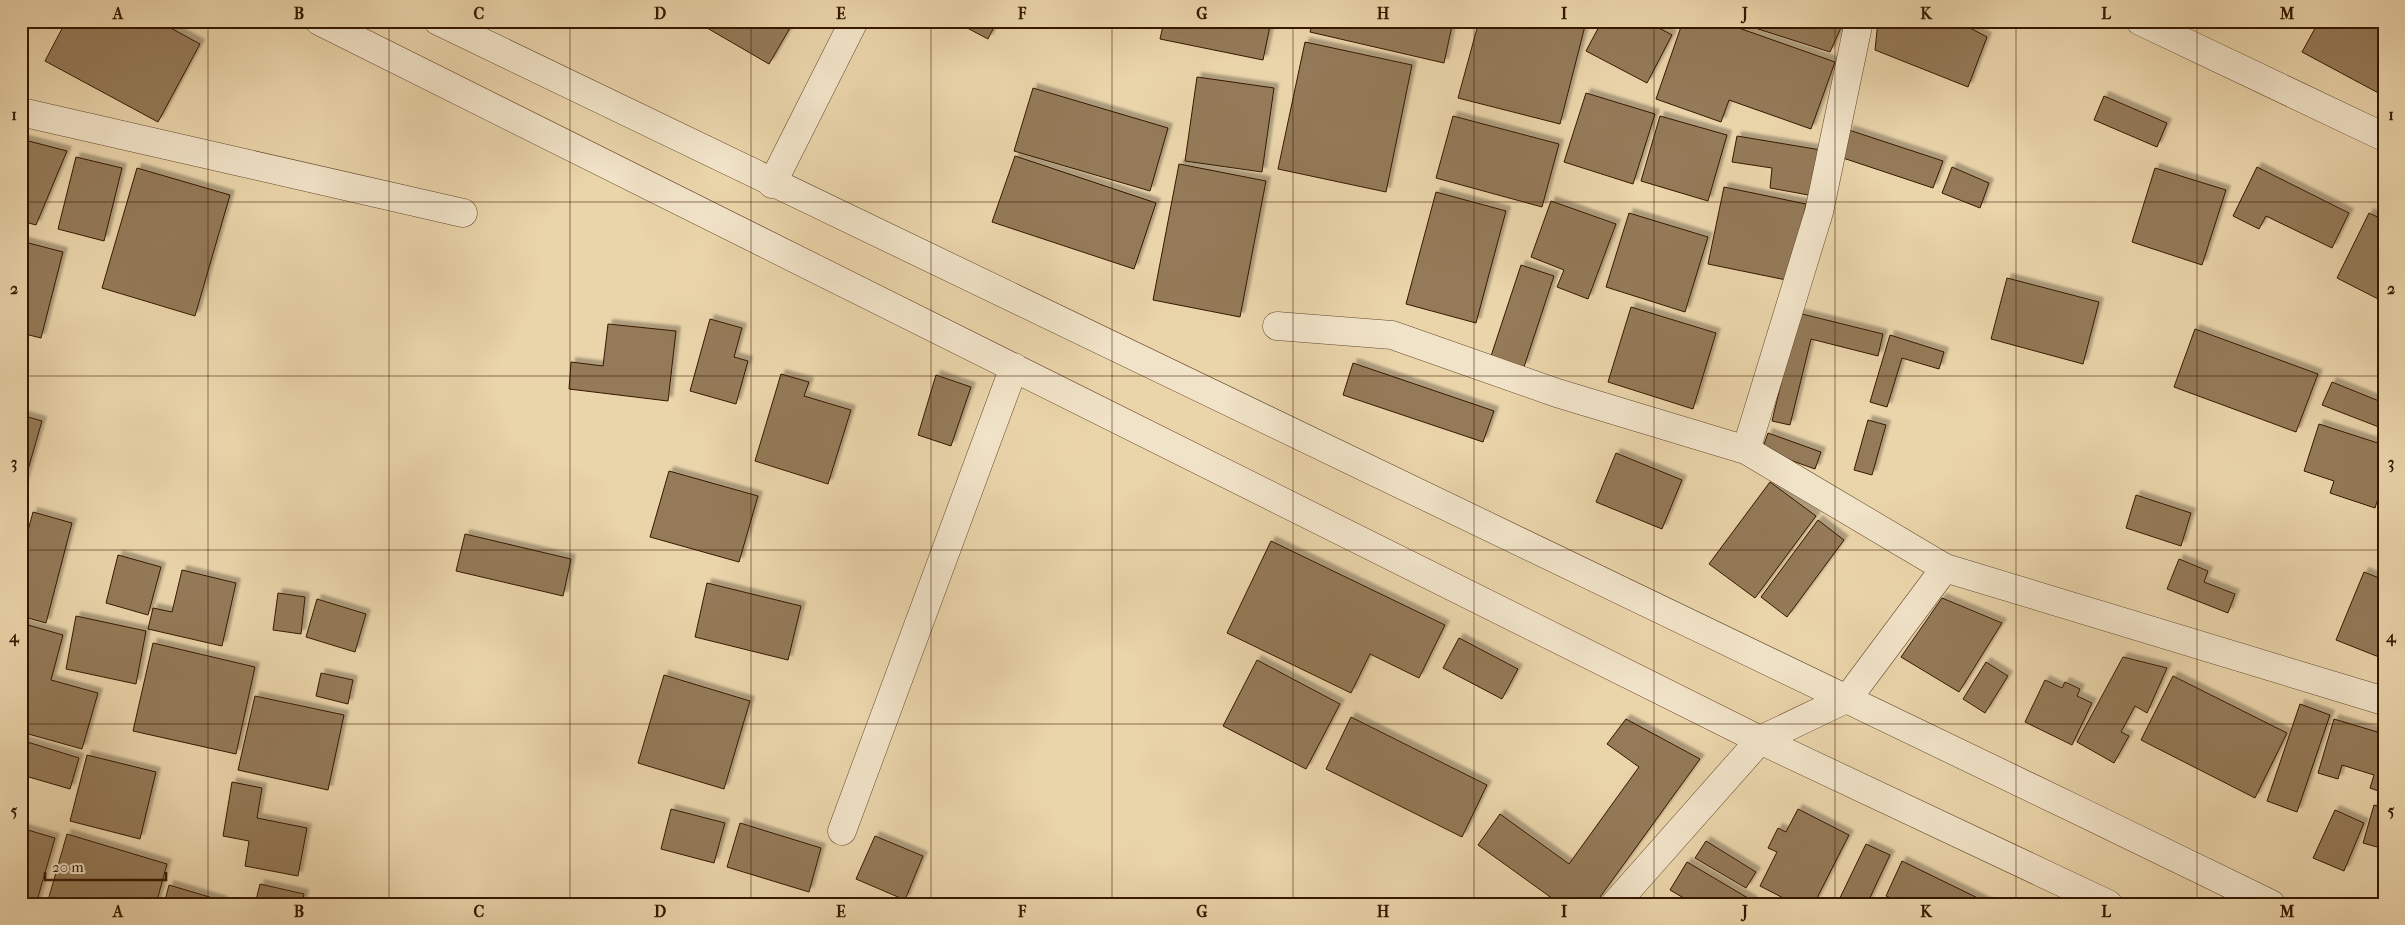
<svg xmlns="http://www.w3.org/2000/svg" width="2405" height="925" font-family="'IM FELL French Canon',serif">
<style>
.building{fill:#947a58;stroke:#361800;filter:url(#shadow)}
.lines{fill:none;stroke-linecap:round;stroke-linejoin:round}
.minor-casing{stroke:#63472a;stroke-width:29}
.minor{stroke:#f1e3c8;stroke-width:28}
.grid{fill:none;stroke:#361800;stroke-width:1;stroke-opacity:0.55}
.neatline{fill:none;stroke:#361800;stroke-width:2}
.grid-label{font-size:16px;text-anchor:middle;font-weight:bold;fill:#361800}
</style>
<defs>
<filter id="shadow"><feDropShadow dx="4.5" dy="-4.5" stdDeviation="1" flood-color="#0004"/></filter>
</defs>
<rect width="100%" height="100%" fill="#ead4aa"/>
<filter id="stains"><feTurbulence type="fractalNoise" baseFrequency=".004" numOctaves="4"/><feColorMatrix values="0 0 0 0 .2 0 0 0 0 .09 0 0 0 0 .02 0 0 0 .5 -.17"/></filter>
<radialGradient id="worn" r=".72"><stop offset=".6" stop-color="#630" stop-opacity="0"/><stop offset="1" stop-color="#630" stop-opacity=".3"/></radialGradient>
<path class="building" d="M66,21H158L200,44L158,122L45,61Z
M695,21H794L769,64Z
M954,21H997L988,39Z
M1164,21H1271L1263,60L1160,39Z
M1313,21H1453L1444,63L1310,32Z
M1479,21L1586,22L1560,124L1458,98Z
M1602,21H1646L1672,35L1647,83L1586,51Z
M1683,21H1719L1835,62L1811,129L1729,100L1721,122L1656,99Z
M1755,21H1844L1830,52L1752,27Z
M1878,21H1957L1987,37L1968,87L1875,50Z
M2319,21H2384V96L2302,52Z
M1305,42L1412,65L1386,192L1278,169Z
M1197,77L1274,88L1262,172L1185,161Z
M1033,88L1168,128L1150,191L1014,151Z
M1586,93L1655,114L1633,184L1564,162Z
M2104,96L2167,123L2157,147L2094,120Z
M1453,116L1559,144L1542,207L1436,178Z
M1660,116L1727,135L1708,201L1641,181Z
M1849,130L1943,161L1933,188L1840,157Z
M1737,136L1821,150L1814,196L1770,188L1772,168L1732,162Z
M21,139L67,151L36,225L21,221Z
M1015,156L1156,203L1134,269L992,222Z
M76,157L122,168L104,241L58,229Z
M1179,164L1266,181L1240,317L1153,300Z
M1952,167L1989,183L1980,208L1942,193Z
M2257,167L2349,213L2332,248L2266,216L2259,229L2233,216Z
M137,168L230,195L195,316L102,288Z
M2155,168L2226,190L2202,265L2132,242Z
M1724,187L1806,204L1791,281L1708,264Z
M1436,192L1506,211L1476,323L1406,304Z
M1551,201L1616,224L1588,299L1557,287L1564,270L1531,257Z
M1629,213L1708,237L1685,312L1606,287Z
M2369,213L2384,220V302L2337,278Z
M21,241L63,252L41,338L21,333Z
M1521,265L1554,276L1524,367L1491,356Z
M2007,278L2099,302L2083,364L1991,339Z
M1631,307L1716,333L1693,409L1608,382Z
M1798,313L1883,334L1878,356L1811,339L1790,425L1772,421Z
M710,319L742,328L734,357L748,361L736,404L690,391Z
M608,324L676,331L668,401L569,389L571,362L603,366Z
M2195,329L2318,374L2296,432L2174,387Z
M1890,335L1944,352L1939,369L1902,358L1887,407L1870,402Z
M1353,363L1494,411L1483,442L1343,395Z
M781,374L809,382L804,396L851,410L828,484L755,461Z
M936,375L971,387L951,446L918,435Z
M2332,382L2384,403V429L2322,405Z
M21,415L42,421L21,494Z
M1868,420L1886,425L1872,475L1854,470Z
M2319,424L2384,445V480L2375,508L2330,493L2334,481L2304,471Z
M1768,433L1821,452L1815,469L1762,450Z
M1616,453L1682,480L1662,529L1596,502Z
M669,471L758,496L739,562L650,537Z
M1770,482L1816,516L1755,598L1709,564Z
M2136,495L2191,513L2181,546L2126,528Z
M33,512L72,523L46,623L21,616V557Z
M1818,520L1844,540L1787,617L1761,597Z
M465,534L571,559L563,596L456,571Z
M1271,541L1445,625L1419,678L1370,654L1351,693L1227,633Z
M118,555L161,567L148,615L106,603Z
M2179,559L2208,571L2204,582L2235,594L2228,613L2167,589Z
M182,570L236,583L222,646L148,629L153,608L172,612Z
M2364,572L2384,580V659L2336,640Z
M707,583L801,606L788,660L695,637Z
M278,593L305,597L301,634L273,630Z
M1942,598L2002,623L1959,692L1901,657Z
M317,599L366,614L355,652L306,637Z
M76,616L146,631L136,684L66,669Z
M21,623L63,635L51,680L98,693L82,749L21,732Z
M1459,638L1518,669L1502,699L1443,668Z
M153,643L255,667L236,754L133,731Z
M2123,657L2167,668L2147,713L2135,706L2121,732L2129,736L2114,763L2077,742Z
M1257,660L1340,704L1306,769L1223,726Z
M1986,662L2008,676L1985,713L1963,699Z
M321,673L353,680L348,704L316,696Z
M664,675L750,701L724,789L638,763Z
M2173,676L2287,733L2255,798L2141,740Z
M2045,680L2062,688L2065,682L2080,689L2077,696L2092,703L2072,745L2025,722Z
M255,696L344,715L328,790L238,770Z
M2300,704L2330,715L2297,812L2267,801Z
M1351,717L1487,785L1462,837L1326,769Z
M1626,719L1700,759L1595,904H1560L1478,845L1500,814L1569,864L1639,767L1607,744Z
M2334,719L2384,734V793L2370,788L2374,775L2342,765L2338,779L2318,773Z
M21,740L79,758L70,789L22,775L21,777Z
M87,755L156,772L140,839L70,821Z
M232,782L262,788L257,818L307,828L298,876L245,866L249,841L223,836Z
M2374,805L2384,808V849L2363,843Z
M671,809L725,823L714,863L661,849Z
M1798,809L1849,835L1814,904H1795L1760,886L1777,852L1768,848L1778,828L1786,832Z
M2335,810L2364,823L2344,871L2313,858Z
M740,823L821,848L809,892L727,867Z
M21,828L55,838L36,904H21Z
M67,834L167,864L156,904H47Z
M875,836L923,856L905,900L856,879Z
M1706,841L1756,872L1746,888L1695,858Z
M1866,844L1890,855L1867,904H1837Z
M1902,861L1990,904H1903L1886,896Z
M1687,862L1753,901L1752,904H1694L1670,890Z
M260,884L304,894L302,904H255Z
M169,885L223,901L222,904H164Z"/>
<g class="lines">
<defs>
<path id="minor" d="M319,21L1760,740L2108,904
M438,21C1047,318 1661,607 2271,904
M1859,21L1819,212L1746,450L1945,568
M2140,21L2384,137
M21,112L463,213
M772,184L854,21
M1277,326L1392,335L1557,393L1746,450
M842,831L1014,367
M1615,904L1760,740L1848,698L1945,568L2384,701"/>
</defs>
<use href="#minor" class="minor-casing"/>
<use href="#minor" class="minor"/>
</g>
<path class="grid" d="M208,21V904M389,21V904M570,21V904M751,21V904M931,21V904M1112,21V904M1293,21V904M1474,21V904M1654,21V904M1835,21V904M2016,21V904M2197,21V904M21,202H2384M21,376H2384M21,550H2384M21,724H2384"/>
<rect width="2405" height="925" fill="none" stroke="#ead4aa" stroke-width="55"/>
<path d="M45 872v8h121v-8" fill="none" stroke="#361800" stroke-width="2.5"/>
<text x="52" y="872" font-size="15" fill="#361800" stroke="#f1e3c8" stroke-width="4" paint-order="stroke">20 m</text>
<rect x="28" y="28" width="2350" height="870" class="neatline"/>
<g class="grid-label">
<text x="118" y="19">A</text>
<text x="299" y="19">B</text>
<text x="479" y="19">C</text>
<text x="660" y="19">D</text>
<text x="841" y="19">E</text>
<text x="1022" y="19">F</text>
<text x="1202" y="19">G</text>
<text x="1383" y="19">H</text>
<text x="1564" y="19">I</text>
<text x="1745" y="19">J</text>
<text x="1926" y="19">K</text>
<text x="2106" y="19">L</text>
<text x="2287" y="19">M</text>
<text x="14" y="120">1</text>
<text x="2391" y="120">1</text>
<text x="14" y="294">2</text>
<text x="2391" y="294">2</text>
<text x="14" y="468">3</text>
<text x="2391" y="468">3</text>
<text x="14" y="642">4</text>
<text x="2391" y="642">4</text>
<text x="14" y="816">5</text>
<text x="2391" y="816">5</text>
<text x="118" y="917">A</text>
<text x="299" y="917">B</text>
<text x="479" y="917">C</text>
<text x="660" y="917">D</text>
<text x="841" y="917">E</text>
<text x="1022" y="917">F</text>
<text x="1202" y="917">G</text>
<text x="1383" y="917">H</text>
<text x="1564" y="917">I</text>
<text x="1745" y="917">J</text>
<text x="1926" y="917">K</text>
<text x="2106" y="917">L</text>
<text x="2287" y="917">M</text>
</g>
<rect width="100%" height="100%" filter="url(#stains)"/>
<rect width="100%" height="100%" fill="url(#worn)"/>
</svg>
